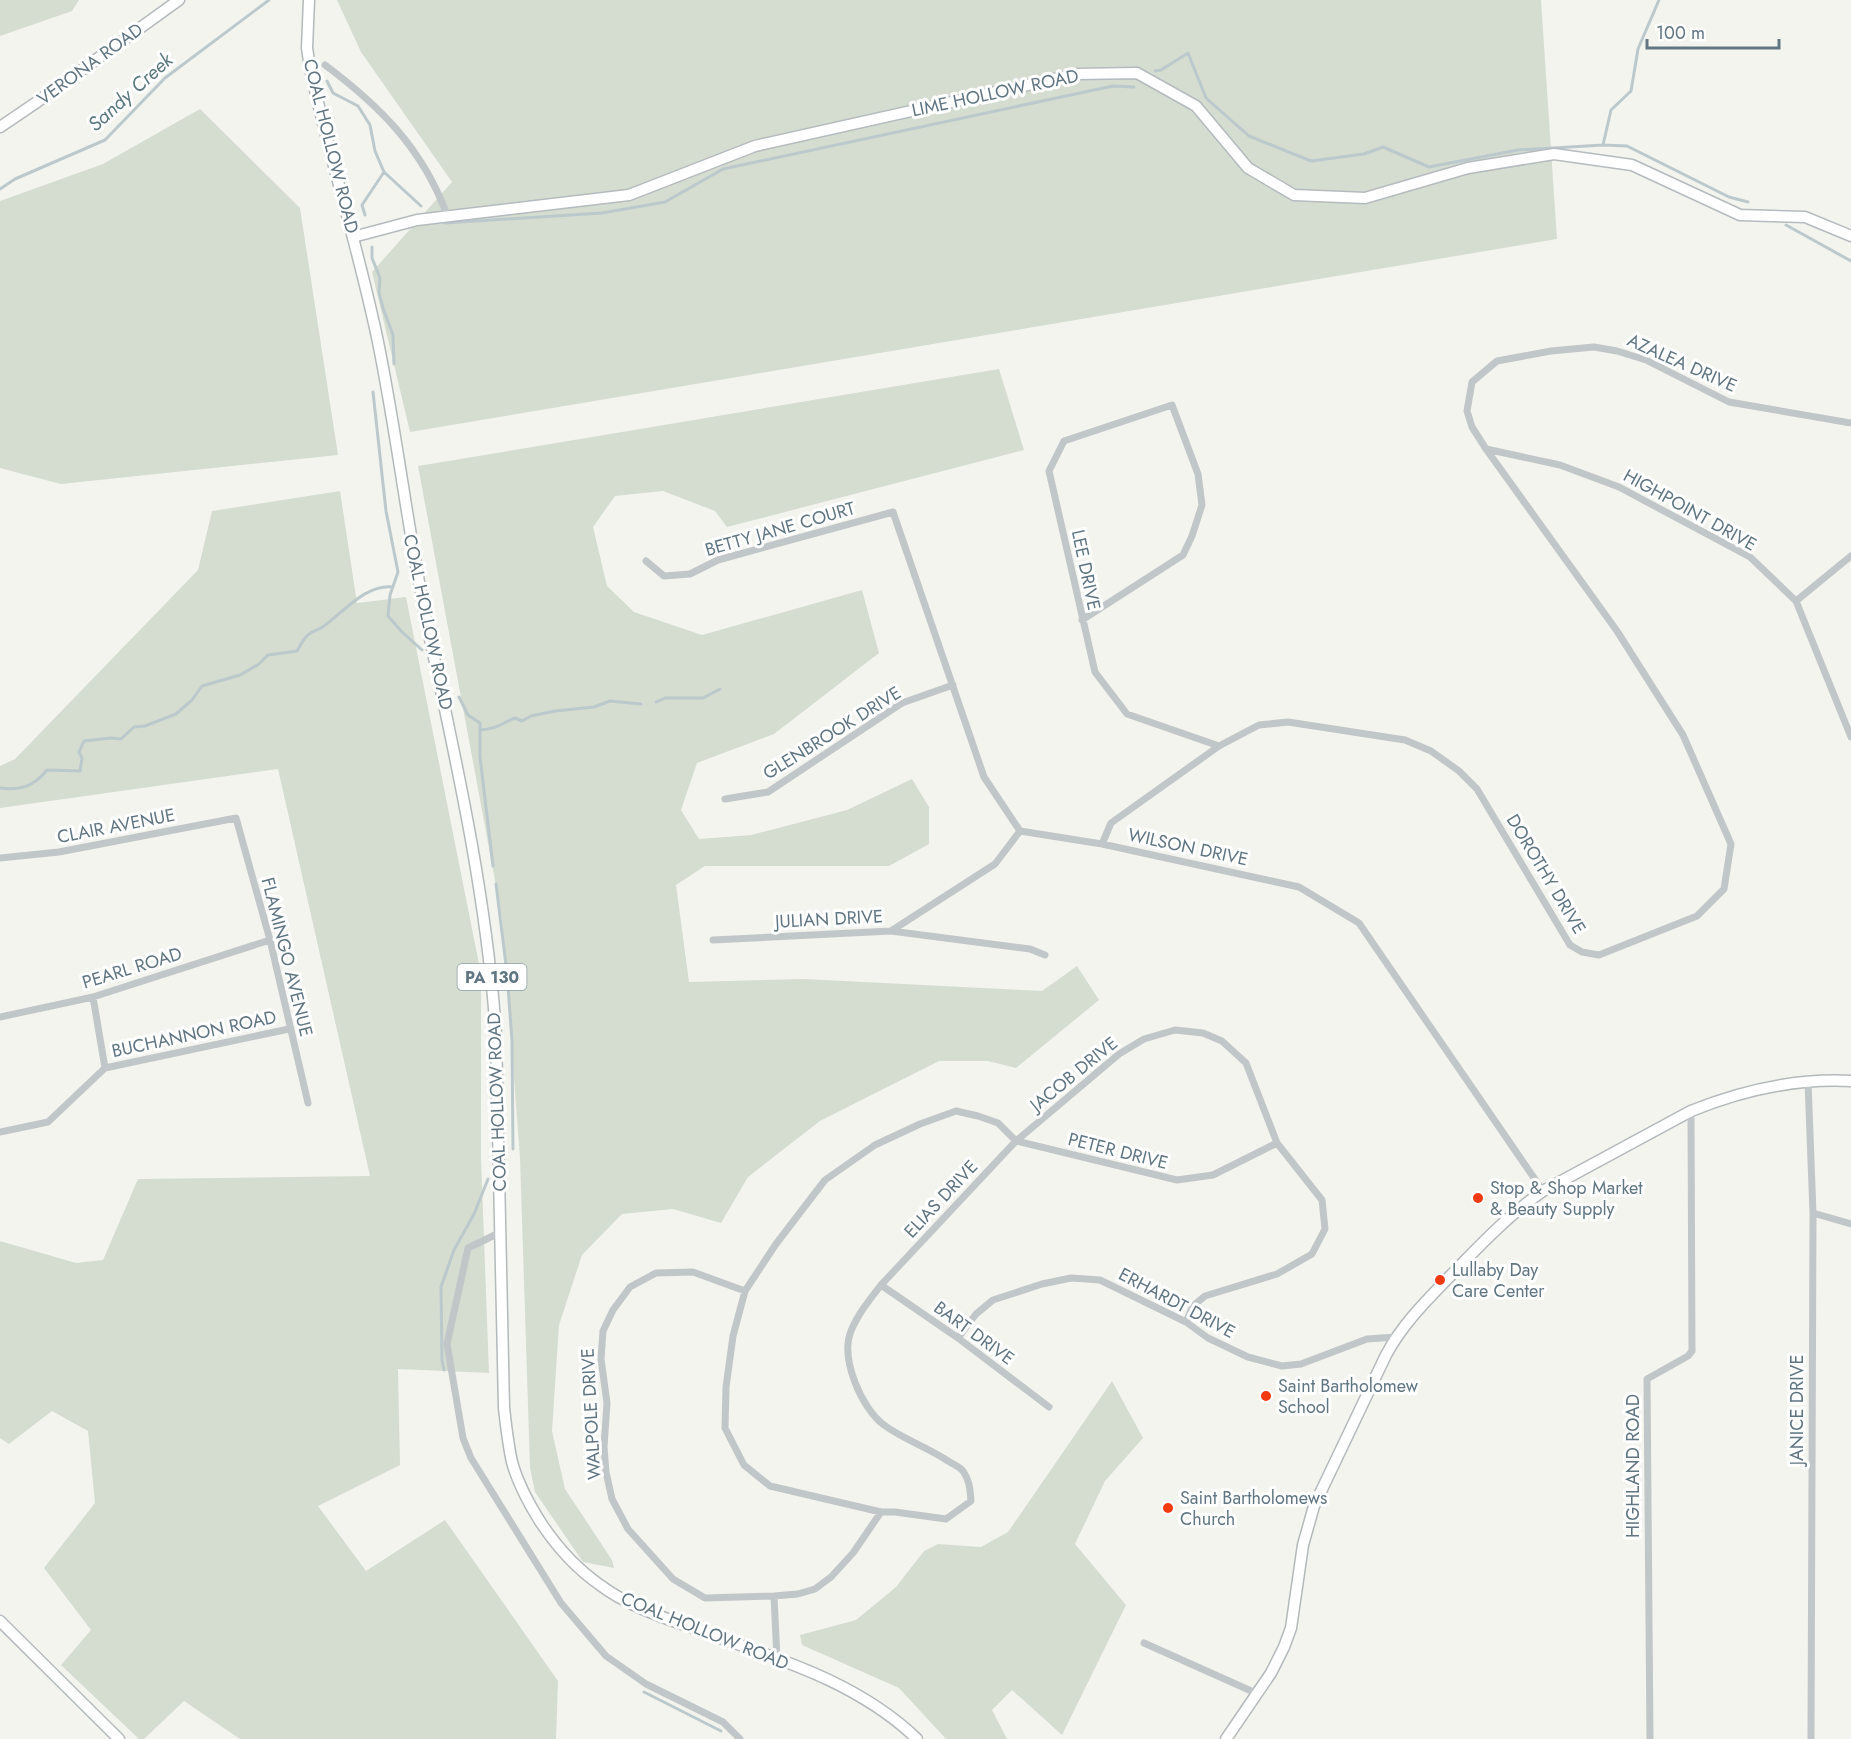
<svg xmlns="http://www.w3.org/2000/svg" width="1851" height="1739" font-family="Jost,sans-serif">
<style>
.green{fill:#d5dcd0}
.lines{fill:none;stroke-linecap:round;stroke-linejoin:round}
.stream{stroke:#bbc9cd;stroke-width:3}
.secondary-casing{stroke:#b5bbbf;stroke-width:13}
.primary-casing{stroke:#b4b9bc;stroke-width:13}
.street{stroke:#c1c6c8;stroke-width:7}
.secondary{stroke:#fff;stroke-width:10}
.primary{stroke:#fff;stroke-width:10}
.poi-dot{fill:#f33910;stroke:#fff;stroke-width:2}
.labels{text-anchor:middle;stroke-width:6;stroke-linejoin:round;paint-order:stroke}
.shield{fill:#fff;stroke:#909fa8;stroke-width:1.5}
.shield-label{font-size:16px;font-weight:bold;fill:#607683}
.street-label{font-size:18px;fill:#607683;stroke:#fff}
.poi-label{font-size:18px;fill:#607683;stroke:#fff;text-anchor:start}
.water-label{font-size:20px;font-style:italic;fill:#5b7981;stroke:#fff}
</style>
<rect width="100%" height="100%" fill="#f4f4ef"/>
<path class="green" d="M0,0H79L72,11L0,36Z
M337,0H1541L1557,239L410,432L372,272L452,182L361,52Z
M200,109L300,208L338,455L61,484L0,468V201L103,164Z
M999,369L1024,450L727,527L715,511L663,491L615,496L593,527L607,586L634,612L702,635L862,590L879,653L774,734L697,763L681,810L699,839L751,835L847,810L912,779L929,807V844L889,866H705L676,885L689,982L804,979L1042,991L1077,966L1099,1000L1016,1068L988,1061H939L820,1121L748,1177L721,1223L673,1209L622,1214L582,1255L559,1325L552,1431L565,1489L612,1560L614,1568L583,1562L535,1492L530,1468L520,1158L502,918L418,466Z
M340,491L357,603L406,597L481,974V1158L489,1373L398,1369L400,1465L318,1506L366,1571L445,1520L558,1681L556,1739H240L184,1701L144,1739H139L61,1665L91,1630L44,1568L95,1503L88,1431L52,1411L9,1444L0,1438V1241L76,1263L103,1260L138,1179L370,1176L278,769L0,808V766L15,759L198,570L212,511Z
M1112,1381L1143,1438L1105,1481L1075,1544L1126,1605L1062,1735L1012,1690L992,1710L1007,1739H946L899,1688L802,1645L800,1635L856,1620L896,1587L924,1551L938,1544L981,1547L1008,1532Z"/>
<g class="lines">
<path class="stream" d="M1155,71L1161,70L1188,53L1206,98L1249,136L1311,161L1364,154L1383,147L1429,167L1518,150L1603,145L1627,146L1729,197L1748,202
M327,81L333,93L358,106L370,125L375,151L384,172L421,206
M1603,145L1611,110L1631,91L1638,49L1659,0
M0,189L15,179L105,140L165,78L269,0
M365,215L362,205L384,172
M445,223L602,213L665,202L723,169L1113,86L1134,87
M1786,225L1851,261
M372,247V258L380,278L379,292L383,308L393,335L394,364
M373,392L386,511L398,572L390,595L388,616L402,632L422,650
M459,697L468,715L480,723V757L493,866
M656,702L665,698H703L720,689
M480,730C497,729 500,724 515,718L522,721L531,716L555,711L594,707L610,701L641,704
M0,788C21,791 34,786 47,770L80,771L82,758L79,752L84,741L111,738L121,739L134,727L145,726L176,714L192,700L202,686L240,675L259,664L268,655L297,651C300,646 303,639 308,635C312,631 319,630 324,626C344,612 365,584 393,587
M496,884L507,973L512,1041L513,1149
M444,1370L442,1360L441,1287L454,1250L474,1214L488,1179
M644,1692L721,1731"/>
<defs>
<path id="secondary" d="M353,237L417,220L629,195L755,146L1077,74L1137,73L1196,106L1248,168L1294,195L1365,198L1468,168L1554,154L1632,165L1740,215L1805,217L1851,236
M0,1621L119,1739"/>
<path id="primary" d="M309,0L307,48L310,68C330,160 359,250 378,342C398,440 409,540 430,639C458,769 487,900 496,1034L504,1408C506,1426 508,1444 512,1462C518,1484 529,1504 541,1523C557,1547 577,1569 600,1585C628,1606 662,1617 695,1629C772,1657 856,1680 917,1739
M0,127L37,102L179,0
M1226,1739L1271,1673L1284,1647L1291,1628L1303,1545L1314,1506L1386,1355C1403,1323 1428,1299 1454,1272C1482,1243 1510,1214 1543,1191L1691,1111C1743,1090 1795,1078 1851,1081"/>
</defs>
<use href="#secondary" class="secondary-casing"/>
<use href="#primary" class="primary-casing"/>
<path class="street" d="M325,65C380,106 423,149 447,215
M1486,449L1560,465L1619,487L1750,557L1796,601L1851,737
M646,561L664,576L690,574L718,560L893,512L984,777L1020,831L1102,844L1299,887L1359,923L1543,1191
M1796,601L1851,556
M1082,620L1183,555L1192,536L1202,505L1198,474L1172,405L1064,441L1049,471L1095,672L1127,714L1219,746
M725,799L768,792L902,703L953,685
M1102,844L1111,823L1219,746L1259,725L1288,722L1405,740L1431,751L1459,771L1477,789L1570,945L1582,952L1599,955L1697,916L1724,889L1731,844L1683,735L1617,631L1486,449L1472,427L1467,411L1472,382L1497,361L1551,351L1594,347L1617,351L1646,360L1729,402L1851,423
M0,858L59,852L236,818L270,940L308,1103
M891,931L1030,949L1045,955
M713,940L891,931L995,864L1020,831
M93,997L105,1068
M0,1017L93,997L270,940
M105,1068L289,1029
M1808,1082L1813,1213L1811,1739
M0,1132L48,1122L105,1068
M1016,1141L998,1123L978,1116L956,1111L920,1124L875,1145L825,1180L776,1244L745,1291L733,1336L726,1387L725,1428L744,1465L770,1486L881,1512H895L946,1519L971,1501C970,1490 970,1481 963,1471C960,1467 953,1464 948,1461C929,1448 901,1438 884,1425C861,1408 840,1358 851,1331C858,1314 870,1299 881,1285L1016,1141L1119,1054L1144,1039L1175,1030L1203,1033L1222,1041L1246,1063L1277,1143L1322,1200L1325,1229L1312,1254L1277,1274L1205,1296L1193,1306L1186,1322
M1016,1141L1177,1180L1213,1175L1277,1143
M1813,1213L1851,1224
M501,1232L468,1248L447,1344L463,1438L471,1458L561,1603L606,1656L646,1684L723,1722L740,1739
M881,1285L958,1338L1049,1407
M745,1291L693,1272L656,1273L630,1287L613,1310L603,1331L601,1359L607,1403L604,1447L606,1472L612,1499L628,1529L673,1579L705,1598L774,1596L798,1594L815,1589L831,1577L853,1553L881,1512
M958,1338L976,1314L993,1300L1042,1284L1071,1278L1100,1280L1186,1322L1208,1338L1248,1357L1282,1366L1301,1364L1367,1339L1396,1337
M774,1596L777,1659
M1144,1643L1258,1694
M1650,1739L1647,1379L1688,1356L1692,1351L1691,1111"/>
<use href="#secondary" class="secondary"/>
<use href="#primary" class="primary"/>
</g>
<g class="poi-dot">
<circle cx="1478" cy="1198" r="6"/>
<circle cx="1440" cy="1280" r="6"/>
<circle cx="1266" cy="1396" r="6"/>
<circle cx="1168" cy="1508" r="6"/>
</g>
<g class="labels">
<rect class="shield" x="457.5" y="964" width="69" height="26" rx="4.5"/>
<g class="shield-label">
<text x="492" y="983">PA 130</text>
</g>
<g class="street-label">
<text transform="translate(90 64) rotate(-36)" y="6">VERONA ROAD</text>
<text transform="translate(995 93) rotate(-12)" y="6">LIME HOLLOW ROAD</text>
<text transform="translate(331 146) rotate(76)" y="6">COAL HOLLOW ROAD</text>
<text transform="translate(1682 363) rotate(24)" y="6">AZALEA DRIVE</text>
<text transform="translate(1690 510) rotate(29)" y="6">HIGHPOINT DRIVE</text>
<text transform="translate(780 529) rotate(-16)" y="6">BETTY JANE COURT</text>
<text transform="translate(1086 570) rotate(78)" y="6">LEE DRIVE</text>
<text transform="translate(428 622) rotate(78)" y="6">COAL HOLLOW ROAD</text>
<text transform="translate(832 733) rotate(-32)" y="6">GLENBROOK DRIVE</text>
<text transform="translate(116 826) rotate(-11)" y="6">CLAIR AVENUE</text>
<text transform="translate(1188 847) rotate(12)" y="6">WILSON DRIVE</text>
<text transform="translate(1546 874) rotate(59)" y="6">DOROTHY DRIVE</text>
<text transform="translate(829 919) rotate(-3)" y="6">JULIAN DRIVE</text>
<text transform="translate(287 957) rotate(76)" y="6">FLAMINGO AVENUE</text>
<text transform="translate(132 968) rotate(-17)" y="6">PEARL ROAD</text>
<text transform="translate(194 1034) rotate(-12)" y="6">BUCHANNON ROAD</text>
<text transform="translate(1074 1074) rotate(-39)" y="6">JACOB DRIVE</text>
<text transform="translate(497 1102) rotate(-92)" y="6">COAL HOLLOW ROAD</text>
<text transform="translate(1118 1151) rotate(14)" y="6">PETER DRIVE</text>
<text transform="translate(941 1199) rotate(-47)" y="6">ELIAS DRIVE</text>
<text transform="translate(1177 1303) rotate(28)" y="6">ERHARDT DRIVE</text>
<text transform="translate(974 1333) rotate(36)" y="6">BART DRIVE</text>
<text transform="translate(1797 1410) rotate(-90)" y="6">JANICE DRIVE</text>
<text transform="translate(591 1414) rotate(-93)" y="6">WALPOLE DRIVE</text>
<text transform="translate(1633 1466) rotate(-90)" y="6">HIGHLAND ROAD</text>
<text transform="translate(705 1631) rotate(22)" y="6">COAL HOLLOW ROAD</text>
</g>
<g class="poi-label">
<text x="1490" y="1194">Stop &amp; Shop Market<tspan x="1490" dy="21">&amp; Beauty Supply</tspan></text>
<text x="1452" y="1276">Lullaby Day<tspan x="1452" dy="21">Care Center</tspan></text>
<text x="1278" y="1392">Saint Bartholomew<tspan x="1278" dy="21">School</tspan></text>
<text x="1180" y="1504">Saint Bartholomews<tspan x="1180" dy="21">Church</tspan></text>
</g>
<g class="water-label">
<text transform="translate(130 92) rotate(-42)" y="7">Sandy Creek</text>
</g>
</g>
<path d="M1647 39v9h132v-9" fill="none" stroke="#607683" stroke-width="3"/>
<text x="1656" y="39" font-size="18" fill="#607683" stroke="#ffffff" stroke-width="4.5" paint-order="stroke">100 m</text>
</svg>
